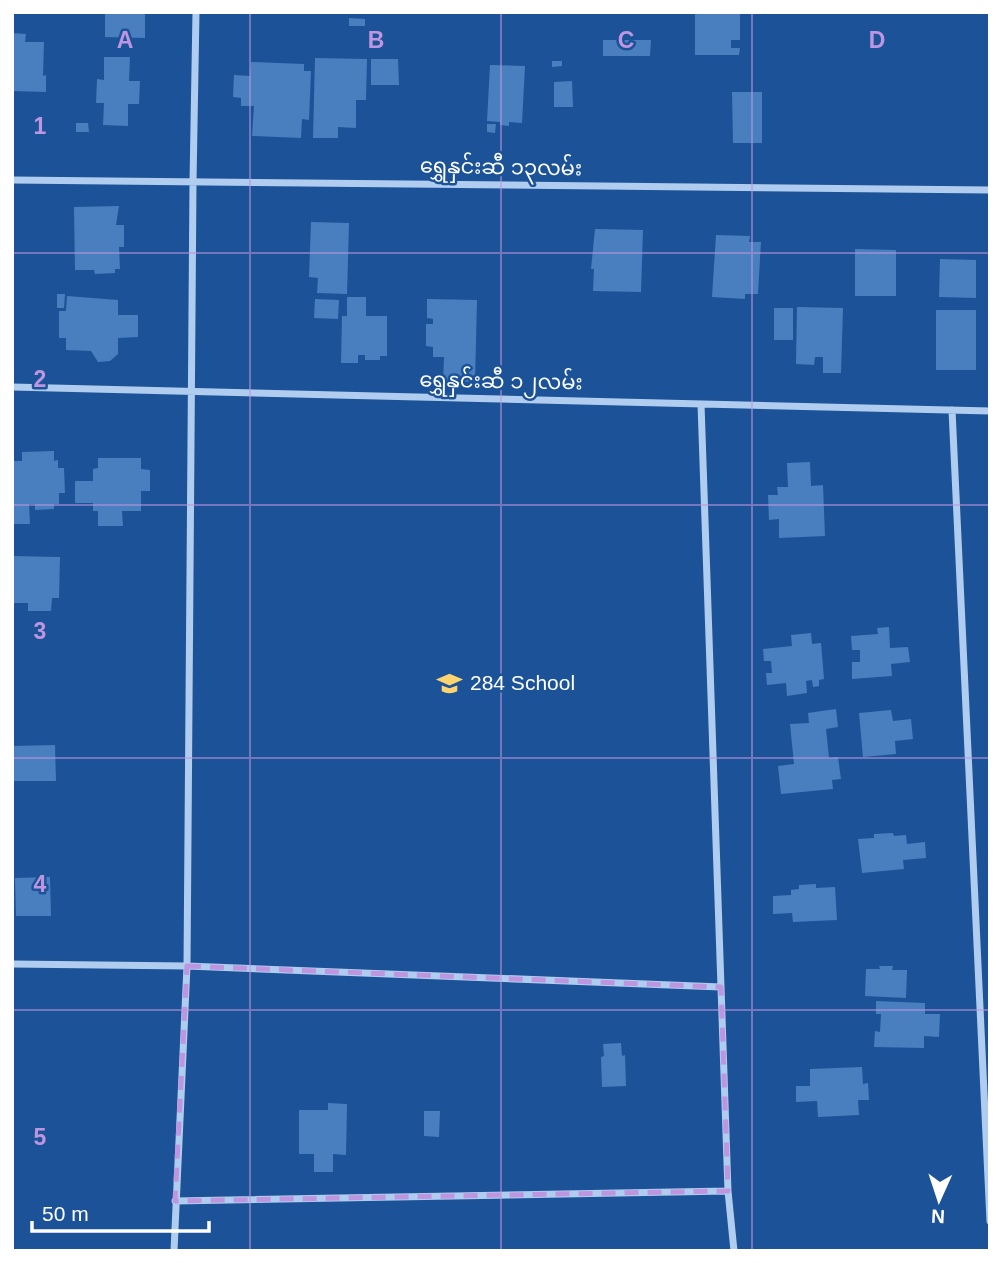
<svg xmlns="http://www.w3.org/2000/svg" width="1002" height="1263" font-family="Arial,'Noto Sans Myanmar',sans-serif">
<style>
.building{fill:#497fbf}
.lines{fill:none;stroke-linecap:round;stroke-linejoin:round}
.minor{stroke:#b0cdf0;stroke-width:7}
.marked{fill:none;stroke:#bd96df;stroke-width:5;stroke-dasharray:14 9;stroke-linejoin:round}
.grid{fill:none;stroke:#bd96df;stroke-width:2;stroke-opacity:0.55}
.labels{text-anchor:middle;stroke-width:5;stroke-linejoin:round;paint-order:stroke}
.street-label{font-size:21px;fill:#fff;stroke:#1c5398}
.poi-label{font-size:21px;fill:#fff;stroke:#1c5398;text-anchor:start}
.grid-label{font-size:23px;text-anchor:middle;font-weight:bold;fill:#bd96df;stroke:#1c5398;stroke-width:5;stroke-linejoin:round;paint-order:stroke}
</style>
<rect width="100%" height="100%" fill="#1c5398"/>
<path class="building" d="M105,12H145V38L105,37Z
M695,12H740V40H731V48H740L739,55H695Z
M349,18L365,19V26H349Z
M12,33L26,34L25,42H44L43,76L46,75V92L12,91Z
M603,40H651L650,56H603Z
M104,57H130L129,81H140L139,104H128V126L103,125L104,103H96L97,79L104,80Z
M315,58L367,59L366,100H356V128L338,127V138H313Z
M371,59H398L399,85H371Z
M552,61H562V66L552,67Z
M251,62L304,64V71H311L309,120L302,119L301,138L252,136L254,106H241V98L233,97L234,75L250,76Z
M490,65L525,66L522,123L509,122V126L500,125V122L487,121Z
M572,81L573,107H554V82Z
M732,92H762V143H733Z
M76,123H88L89,132H76Z
M487,124H496L495,133L487,132Z
M119,206L116,225H124V247H119L120,269H115V273L95,274L94,270H75L74,207Z
M311,222L349,223L347,294L317,293L318,278L309,277Z
M595,229L643,230L641,292L593,291L594,269H591Z
M716,235L750,236L749,242H761L758,294H745V299L712,297Z
M855,249L896,250V296H855Z
M940,259L976,260V298L939,297Z
M57,294H65L64,308H57Z
M67,296L118,300V315H138V337L118,338V354L110,361L98,362L91,351L66,350V338H59V311H66Z
M347,297H366V316H387V356H380V360H365V355H358V363H341L342,316H347Z
M315,299L339,300L338,319L314,318Z
M427,299L477,300L475,382L443,381L444,357H433V347L426,346V324H433V319L427,318Z
M797,307L843,308L841,373H823V357H815L814,365L796,364Z
M774,308H793V340H774Z
M936,310H976V370H936Z
M54,451V461L58,460V468H64L65,493H59V504H54V509L35,510V504H29L30,524H12V461H22V452Z
M98,458H141V469L150,470V491H141V511H122L123,526H98V511H93V503H75V481H93V469L98,468Z
M810,462L811,486L823,485L825,536L779,538V519L769,520L768,495H778L777,487H788L787,463Z
M12,556L60,557L59,598H52L51,611H28V603H12Z
M889,627L890,648L908,647L910,662L891,664L892,676L852,679V662H860V650H852L851,636L878,634L877,628Z
M811,633L812,644L821,643L824,679L819,680V686L813,687L812,680L806,681L807,693L787,696L786,683L767,685L766,673H772L771,661H764L763,649L792,646L791,635Z
M836,709L838,727L826,729L829,758L838,757L841,779L832,780L833,789L781,794L778,766L794,764L790,724L809,723L808,713Z
M891,710L893,721L911,719L913,739L895,741L896,754L863,757L859,713Z
M55,745L56,781H12V746Z
M893,833L894,836L906,835L907,844L925,842L926,858L903,860L904,869L862,873L858,839L874,838V834Z
M50,877L51,916H16L15,878Z
M816,884V888L835,887L837,920L793,922L792,913L773,914V896L791,895V890L799,889V885Z
M879,966H893L892,970H907L906,998L865,996L866,969H880Z
M876,1001L925,1003V1014H940L939,1037L924,1036V1048L874,1047L875,1031L880,1032L881,1014H876Z
M621,1043L622,1056L625,1055L626,1086L602,1087L601,1057L604,1056L603,1044Z
M862,1067L863,1084L868,1083L869,1100H858L859,1115L818,1117L817,1101L796,1102V1086H810V1069Z
M328,1103L347,1104L346,1155L333,1154V1172H314V1154H299V1110H328Z
M424,1111H440L439,1137L424,1136Z"/>
<g class="lines">
<path class="minor" d="M12,180L990,190
M12,387L990,411
M701,404L728,1191L734,1251
M952,410L990,1221
M12,964L187,966L721,987
M175,1201L728,1191
M174,1251L187,966L193,182L196,12"/>
</g>
<path class="marked" d="M187,966L721,987L728,1191L175,1201Z"/>
<path class="grid" d="M250,12V1251M501,12V1251M752,12V1251M12,253H990M12,505H990M12,758H990M12,1010H990"/>
<defs>
<symbol id="school-bare" viewBox="-9 -9 18 18"><path d="M0-5L7-2L0 1L-7-2ZM-4 1L0 2.5L4 1V4Q0 6-4 4Z" fill="#ffd46f" stroke="#1c5398" stroke-width="2.5" paint-order="stroke"/></symbol>
</defs>
<g fill-rule="evenodd">
<use href="#school-bare" x="432" y="666" width="35" height="35"/>
</g>
<g class="labels">
<g class="street-label">
<text transform="translate(501 167) rotate(1)" y="7">ရွှေနှင်းဆီ ၁၃လမ်း</text>
<text transform="translate(501 381) rotate(1)" y="7">ရွှေနှင်းဆီ ၁၂လမ်း</text>
</g>
<g class="poi-label">
<text x="470" y="690">284 School</text>
</g>
</g>
<g class="grid-label">
<text x="125" y="48">A</text>
<text x="376" y="48">B</text>
<text x="626" y="48">C</text>
<text x="877" y="48">D</text>
<text x="40" y="134">1</text>
<text x="40" y="387">2</text>
<text x="40" y="639">3</text>
<text x="40" y="892">4</text>
<text x="40" y="1145">5</text>
</g>
<rect width="1002" height="1263" fill="none" stroke="#ffffff" stroke-width="28"/>
<g transform="translate(939 1200) rotate(183)" stroke="#1c5398" stroke-width="5" paint-order="stroke">
<path d="M0-5L12 26L0 18L-12 26Z" fill="#ffffff"/>
<text y="-10" font-size="19" font-weight="bold" text-anchor="middle" fill="#ffffff">N</text>
</g>
<path d="M32 1221v10h177v-10" fill="none" stroke="#ffffff" stroke-width="3.5"/>
<text x="42" y="1221" font-size="21" fill="#ffffff" stroke="#1c5398" stroke-width="5" paint-order="stroke">50 m</text>
</svg>
